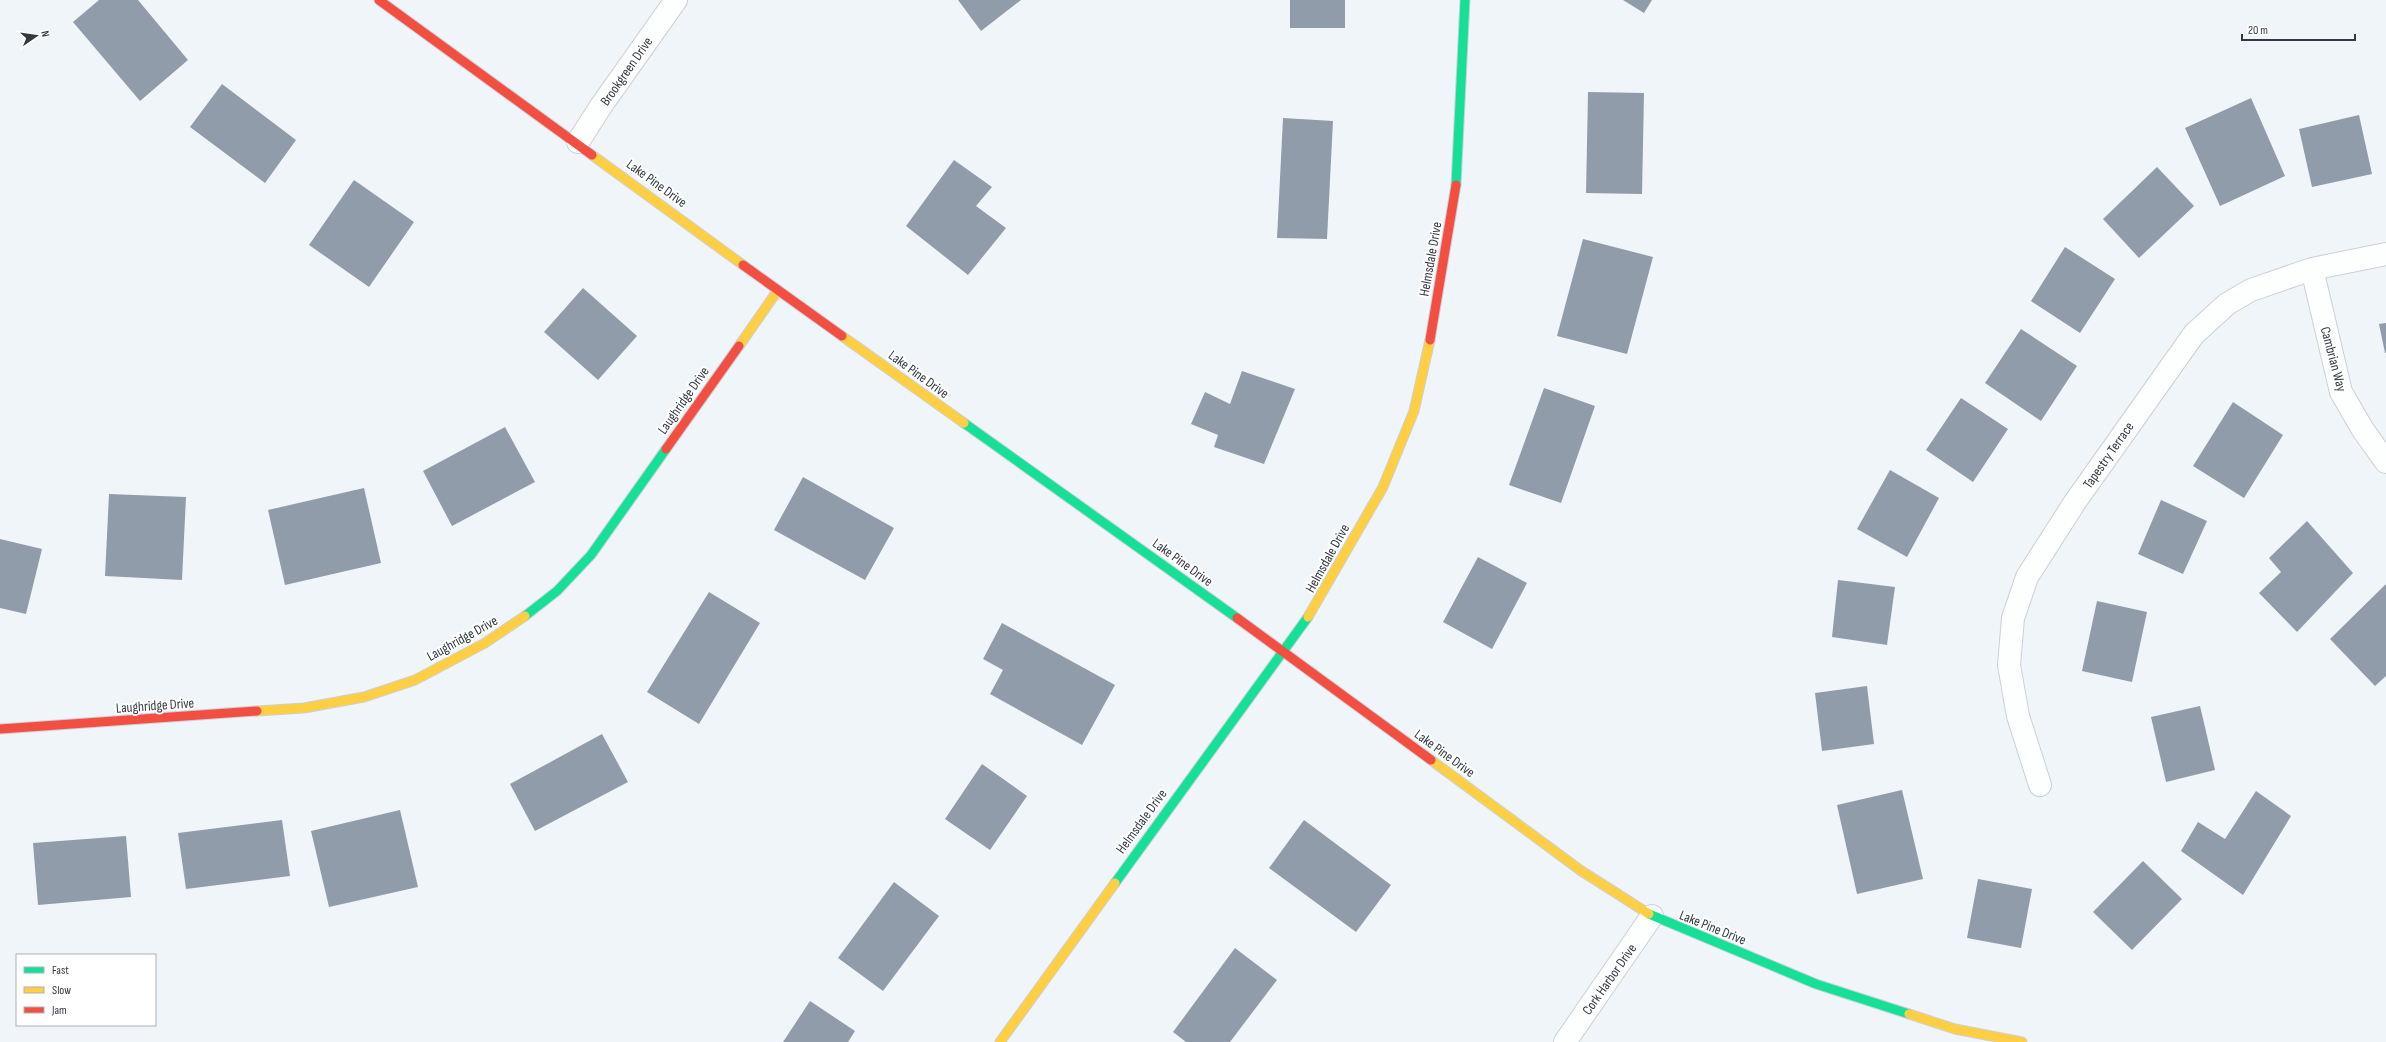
<svg xmlns="http://www.w3.org/2000/svg" width="2386" height="1042" font-family="'Sofia Sans Condensed',sans-serif">
<style>
.building{fill:#919caa}
.lines{fill:none;stroke-linecap:round;stroke-linejoin:round}
.street-casing{stroke:#cbd0d6;stroke-width:24}
.fast-casing{stroke:#cbd0d6;stroke-width:11}
.slow-casing{stroke:#cbd0d6;stroke-width:11}
.jam-casing{stroke:#cbd0d6;stroke-width:11}
.street{stroke:#fdfefe;stroke-width:22}
.fast{stroke:#16e098;stroke-width:9}
.slow{stroke:#ffcf43;stroke-width:9}
.jam{stroke:#f24e42;stroke-width:9}
.labels{text-anchor:middle;stroke-width:4;stroke-linejoin:round;paint-order:stroke}
.street-label{font-size:14px;fill:#333942;stroke:#fff}
</style>
<rect width="100%" height="100%" fill="#f0f5fa"/>
<path class="building" d="M99,0H138L188,60L140,101L73,22Z
M958,0H1021L981,31Z
M1290,0H1345V28H1290Z
M1623,0H1652L1644,13Z
M222,84L296,140L265,183L190,127Z
M1588,92L1644,93L1642,194L1586,193Z
M2251,98L2285,176L2220,206L2185,128Z
M2359,115L2372,174L2312,187L2299,129Z
M1283,118L1333,121L1327,239L1277,238Z
M954,160L992,187L976,206L1006,228L968,275L906,226Z
M2157,167L2194,206L2139,258L2103,219Z
M354,180L414,222L369,287L309,245Z
M1583,239L1653,257L1627,354L1557,336Z
M2065,247L2115,279L2080,333L2031,301Z
M583,288L637,336L598,380L544,332Z
M2386,323V353H2385L2379,324Z
M2021,329L2077,366L2041,421L1985,383Z
M1242,371L1295,389L1264,464L1214,447L1218,435L1191,424L1205,392L1230,404Z
M1544,388L1595,406L1561,503L1509,485Z
M1961,398L2008,429L1973,482L1926,450Z
M2233,402L2283,435L2244,498L2193,466Z
M505,427L535,482L452,526L423,471Z
M1890,470L1939,498L1907,557L1857,529Z
M803,477L894,528L865,580L774,530Z
M364,488L381,563L285,585L268,510Z
M109,494L186,497L182,580L105,576Z
M2161,500L2207,521L2183,574L2138,554Z
M2307,521L2353,573L2297,632L2259,593L2281,572L2269,558Z
M0,539L42,549L26,614L0,608Z
M1478,557L1527,583L1492,649L1443,622Z
M1838,580L1895,587L1887,645L1832,637Z
M2386,584V676L2375,686L2330,639Z
M709,592L760,623L699,724L647,692Z
M2097,601L2147,612L2132,682L2082,671Z
M1002,623L1115,685L1082,745L990,694L1003,670L983,659Z
M1867,686L1874,744L1822,751L1815,693Z
M2200,706L2215,770L2166,782L2151,717Z
M602,734L628,782L535,831L510,784Z
M982,764L1027,796L990,850L945,819Z
M1902,790L1923,879L1857,894L1837,805Z
M2256,791L2291,816L2243,895L2181,851L2198,822L2225,839Z
M400,810L418,887L329,907L311,831Z
M282,820L290,876L186,889L178,833Z
M1304,820L1391,885L1356,932L1269,868Z
M126,836L131,897L38,905L33,843Z
M2143,861L2182,899L2132,950L2093,912Z
M1978,879L2032,889L2021,948L1967,938Z
M894,882L939,916L883,991L838,958Z
M1235,948L1277,980L1230,1042H1186L1173,1032Z
M810,1001L855,1031L848,1042H783Z"/>
<g class="lines">
<defs>
<path id="street" d="M578,142L601,106L676,0
M2312,269L2341,392L2363,430L2386,462
M2040,785L2018,716L2009,665L2013,618L2027,577L2075,502L2194,334L2227,304L2251,290L2312,269L2386,254
M1565,1042L1652,916"/>
<path id="fast" d="M1456,185L1465,0
M964,423L1237,618
M525,616L557,591L591,555L666,449
M1115,883L1308,617
M1649,914L1816,984L1909,1014"/>
<path id="slow" d="M592,155L743,265
M842,336L964,423
M739,346L778,290
M1308,617L1383,487L1414,411L1430,340
M257,711L304,708L364,697L415,680L485,643L525,616
M1431,760L1580,870L1649,914
M1909,1014L1955,1029L2022,1042
M1000,1042L1115,883"/>
<path id="jam" d="M379,0L592,155
M743,265L842,336
M1430,340L1456,185
M666,449L739,346
M1237,618L1431,760
M0,729L257,711"/>
</defs>
<use href="#street" class="street-casing"/>
<use href="#fast" class="fast-casing"/>
<use href="#slow" class="slow-casing"/>
<use href="#jam" class="jam-casing"/>
<use href="#street" class="street"/>
<use href="#fast" class="fast"/>
<use href="#slow" class="slow"/>
<use href="#jam" class="jam"/>
</g>
<g class="labels">
<g class="street-label">
<text transform="translate(626 71) rotate(-55)" y="5">Brookgreen Drive</text>
<text transform="translate(657 183) rotate(36)" y="5">Lake Pine Drive</text>
<text transform="translate(1430 259) rotate(-80)" y="5">Helmsdale Drive</text>
<text transform="translate(2334 359) rotate(75)" y="5">Cambrian Way</text>
<text transform="translate(919 374) rotate(36)" y="5">Lake Pine Drive</text>
<text transform="translate(683 400) rotate(-55)" y="5">Laughridge Drive</text>
<text transform="translate(2108 455) rotate(-55)" y="5">Tapestry Terrace</text>
<text transform="translate(1327 558) rotate(-61)" y="5">Helmsdale Drive</text>
<text transform="translate(1183 562) rotate(36)" y="5">Lake Pine Drive</text>
<text transform="translate(462 638) rotate(-29)" y="5">Laughridge Drive</text>
<text transform="translate(155 705) rotate(-4)" y="5">Laughridge Drive</text>
<text transform="translate(1445 753) rotate(36)" y="5">Lake Pine Drive</text>
<text transform="translate(1141 821) rotate(-54)" y="5">Helmsdale Drive</text>
<text transform="translate(1713 927) rotate(22)" y="5">Lake Pine Drive</text>
<text transform="translate(1609 979) rotate(-55)" y="5">Cork Harbor Drive</text>
</g>
</g>
<rect x="16" y="954" width="140" height="72" fill="#ffffff" stroke="#adb0b3"/>
<rect x="24" y="967" width="20" height="6" fill="#16e098" stroke="#adb0b3"/>
<text x="52" y="974" font-size="12" fill="#333942">Fast</text>
<rect x="24" y="987" width="20" height="6" fill="#ffcf43" stroke="#adb0b3"/>
<text x="52" y="994" font-size="12" fill="#333942">Slow</text>
<rect x="24" y="1007" width="20" height="6" fill="#f24e42" stroke="#adb0b3"/>
<text x="52" y="1014" font-size="12" fill="#333942">Jam</text>
<g transform="translate(36 36) rotate(77)" stroke="#ffffff" stroke-width="3" paint-order="stroke">
<path d="M0-3L7 15L0 10L-7 15Z" fill="#333942"/>
<text y="-6" font-size="11" font-weight="bold" text-anchor="middle" fill="#333942">N</text>
</g>
<path d="M2242 34v6h113v-6" fill="none" stroke="#333942" stroke-width="2"/>
<text x="2248" y="34" font-size="12" fill="#333942" stroke="#ffffff" stroke-width="3" paint-order="stroke">20 m</text>
</svg>
